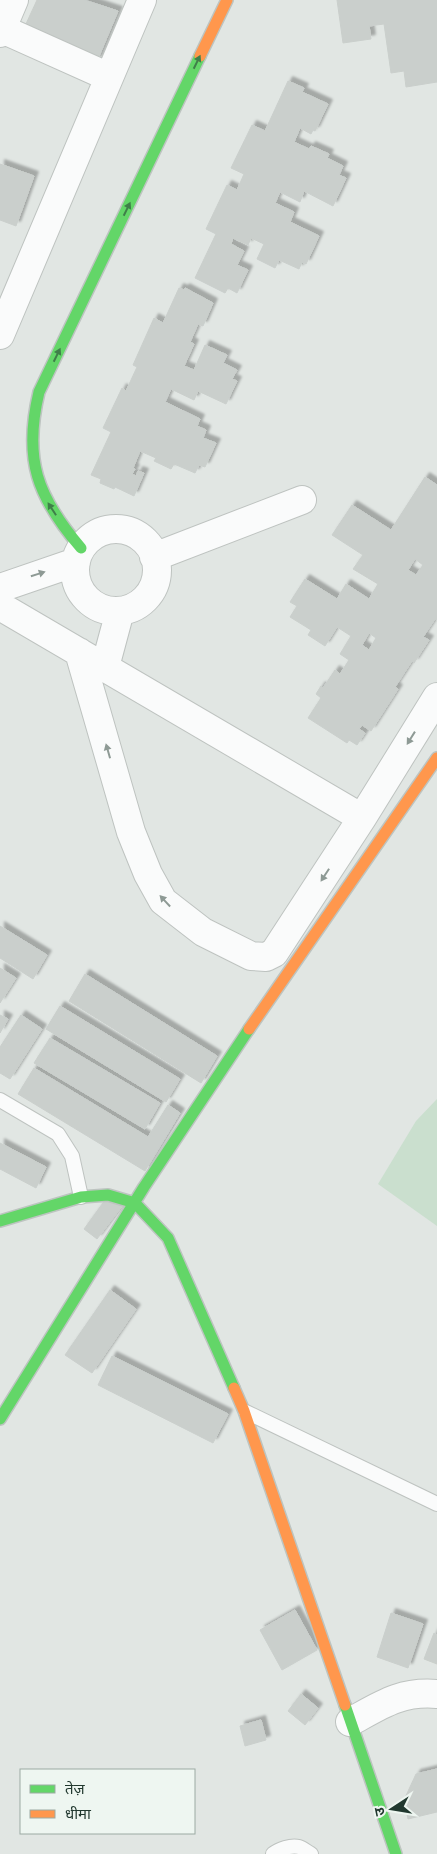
<svg xmlns="http://www.w3.org/2000/svg" width="437" height="1854" font-family="Signika,'Noto Sans Devanagari',sans-serif">
<style>
.green{fill:#cadfce}
.building{fill:#cacfcc;stroke:#cacfcc;fill-rule:evenodd;filter:url(#shadow)}
.lines{fill:none;stroke-linecap:round;stroke-linejoin:round}
.lane-casing{stroke:#bec3c0;stroke-width:16}
.street-casing{stroke:#bec3c0;stroke-width:30}
.fast-casing{stroke:#bdc4c0;stroke-width:14}
.slow-casing{stroke:#bdc4c0;stroke-width:14}
.lane{stroke:#fafbfb;stroke-width:14}
.street{stroke:#fafbfb;stroke-width:28}
.fast{stroke:#63d668;stroke-width:11}
.slow{stroke:#ff974d;stroke-width:11}
.oneway{fill:#3f7f49}
.oneway2{fill:#8e9a95}
</style>
<defs>
<filter id="shadow"><feDropShadow dx="4.5" dy="-4.5" stdDeviation="1" flood-color="#0004"/></filter>
</defs>
<rect width="100%" height="100%" fill="#e1e6e3"/>
<path class="green" d="M437,1099V1226L378,1184L416,1121Z"/>
<path class="building" d="M37,0H84L118,11L97,61L25,26Z
M337,0H437V82L406,87L404,71L391,73L384,24L369,26L371,39L343,43Z
M288,81L304,88L302,92L328,104L315,131L313,130L311,134L300,128L294,142L309,149L311,146L329,154L327,158L343,166L339,175L346,178L333,206L304,191L300,202L280,192L275,203L294,212L290,222L319,236L306,264L302,262L299,269L279,260L275,268L257,259L264,244L251,238L248,245L233,238L231,244L244,251L237,265L248,270L237,293L228,288L225,293L195,278L216,234L206,229L227,185L237,190L244,174L231,168L252,125L265,131Z
M0,164L34,176L16,226L0,220Z
M179,288L184,290L185,288L213,303L203,326L198,324L190,342L194,344L184,366L194,370L205,345L227,355L223,363L237,370L232,379L237,381L226,404L198,391L194,400L171,389L165,402L200,419L197,426L206,430L203,438L216,443L205,467L199,465L195,473L174,464L171,469L154,461L156,458L140,451L133,468L135,469L132,474L136,476L138,471L144,473L134,496L115,487L114,489L100,483L101,479L91,475L111,432L103,428L122,388L126,391L137,367L133,365L154,318L163,323Z
M425,477L437,485V620L435,619L423,637L429,640L414,663L412,661L395,687L398,689L371,731L362,725L359,729L365,733L357,745L349,740L347,743L308,718L321,698L316,694L321,686L323,688L335,670L340,674L349,660L340,654L351,636L337,627L325,646L308,635L311,630L290,617L297,606L290,602L305,579L337,599L346,584L369,599L378,584L353,569L363,555L332,535L352,505L391,530ZM415,559L423,565L416,575L408,570ZM369,633L376,638L369,650L362,645Z
M0,926L47,955L33,979L0,958Z
M0,968L16,978L0,1003Z
M85,974L217,1056L201,1083L69,1001Z
M60,1006L180,1079L166,1102L46,1029Z
M0,1015L8,1019L0,1033Z
M21,1015L42,1029L10,1079L0,1073V1047Z
M50,1038L160,1103L145,1129L34,1063Z
M34,1068L148,1137L168,1105L180,1113L145,1171L18,1094Z
M0,1143L46,1167L36,1188L0,1169Z
M108,1196L122,1206L97,1239L84,1229Z
M110,1290L136,1309L92,1373L65,1355Z
M112,1356L228,1414L213,1443L98,1385Z
M295,1610L317,1650L282,1670L260,1630Z
M391,1613L423,1624L408,1668L377,1657Z
M434,1633L437,1635V1664L424,1659Z
M301,1694L318,1708L305,1725L288,1711Z
M261,1720L266,1740L245,1746L240,1726Z
M437,1769V1812L408,1819L404,1800L416,1774Z"/>
<g class="lines">
<defs>
<path id="lane" d="M0,1100L58,1134L72,1156L81,1197
M246,1412L437,1504
M273,1854C279,1849 291,1845 299,1847C303,1848 307,1852 311,1854"/>
<path id="street" d="M2,29L109,77
M0,33L14,0
M0,335L142,0
M75 570a41 41 0 1 1 82 0a41 41 0 1 1-82 0Z
M154,557L302,500
M0,588L76,562
M0,606L362,818
M79,652L131,832L148,874L163,901L203,932L251,956L266,957L274,953L362,818L437,697
M105,667L120,611
M350,1722C381,1705 400,1691 437,1694"/>
<path id="fast" d="M81,548C37,497 23,459 39,392L200,56
M0,1221L81,1197L108,1195L135,1203L168,1238L234,1388
M0,1419L144,1187L249,1029
M345,1705L396,1854"/>
<path id="slow" d="M200,56L227,0
M249,1029L437,758
M234,1388L244,1411L345,1705"/>
</defs>
<use href="#lane" class="lane-casing"/>
<use href="#street" class="street-casing"/>
<use href="#fast" class="fast-casing"/>
<use href="#slow" class="slow-casing"/>
<use href="#lane" class="lane"/>
<use href="#street" class="street"/>
<use href="#fast" class="fast"/>
<use href="#slow" class="slow"/>
</g>
<defs><path id="oneway-solid" d="M-6-.8H1V-3.2L6.5 0L1 3.2V.8H-6Z" transform="scale(1.25)"/></defs>
<g class="oneway">
<use href="#oneway-solid" transform="translate(197 62) rotate(-64)"/>
<use href="#oneway-solid" transform="translate(127 209) rotate(-64)"/>
<use href="#oneway-solid" transform="translate(57 355) rotate(-64)"/>
<use href="#oneway-solid" transform="translate(52 509) rotate(-123)"/>
</g>
<g class="oneway2">
<use href="#oneway-solid" transform="translate(38 574) rotate(-18)"/>
<use href="#oneway-solid" transform="translate(411 738) rotate(122)"/>
<use href="#oneway-solid" transform="translate(108 751) rotate(-106)"/>
<use href="#oneway-solid" transform="translate(325 875) rotate(123)"/>
<use href="#oneway-solid" transform="translate(165 901) rotate(-133)"/>
</g>
<rect x="20" y="1769" width="175" height="65" fill="#eef6f1" stroke="#9caaa3"/>
<rect x="30" y="1785" width="25" height="8" fill="#63d668" stroke="#9caaa3"/>
<text x="65" y="1794" font-size="15" fill="#21382f">तेज़</text>
<rect x="30" y="1810" width="25" height="8" fill="#ff974d" stroke="#9caaa3"/>
<text x="65" y="1819" font-size="15" fill="#21382f">धीमा</text>
<g transform="translate(392 1809) rotate(258)" stroke="#eef6f1" stroke-width="4" paint-order="stroke">
<path d="M0-4L9 19L0 12L-9 19Z" fill="#21382f"/>
<text y="-8" font-size="14" font-weight="bold" text-anchor="middle" fill="#21382f">उ</text>
</g>
</svg>
